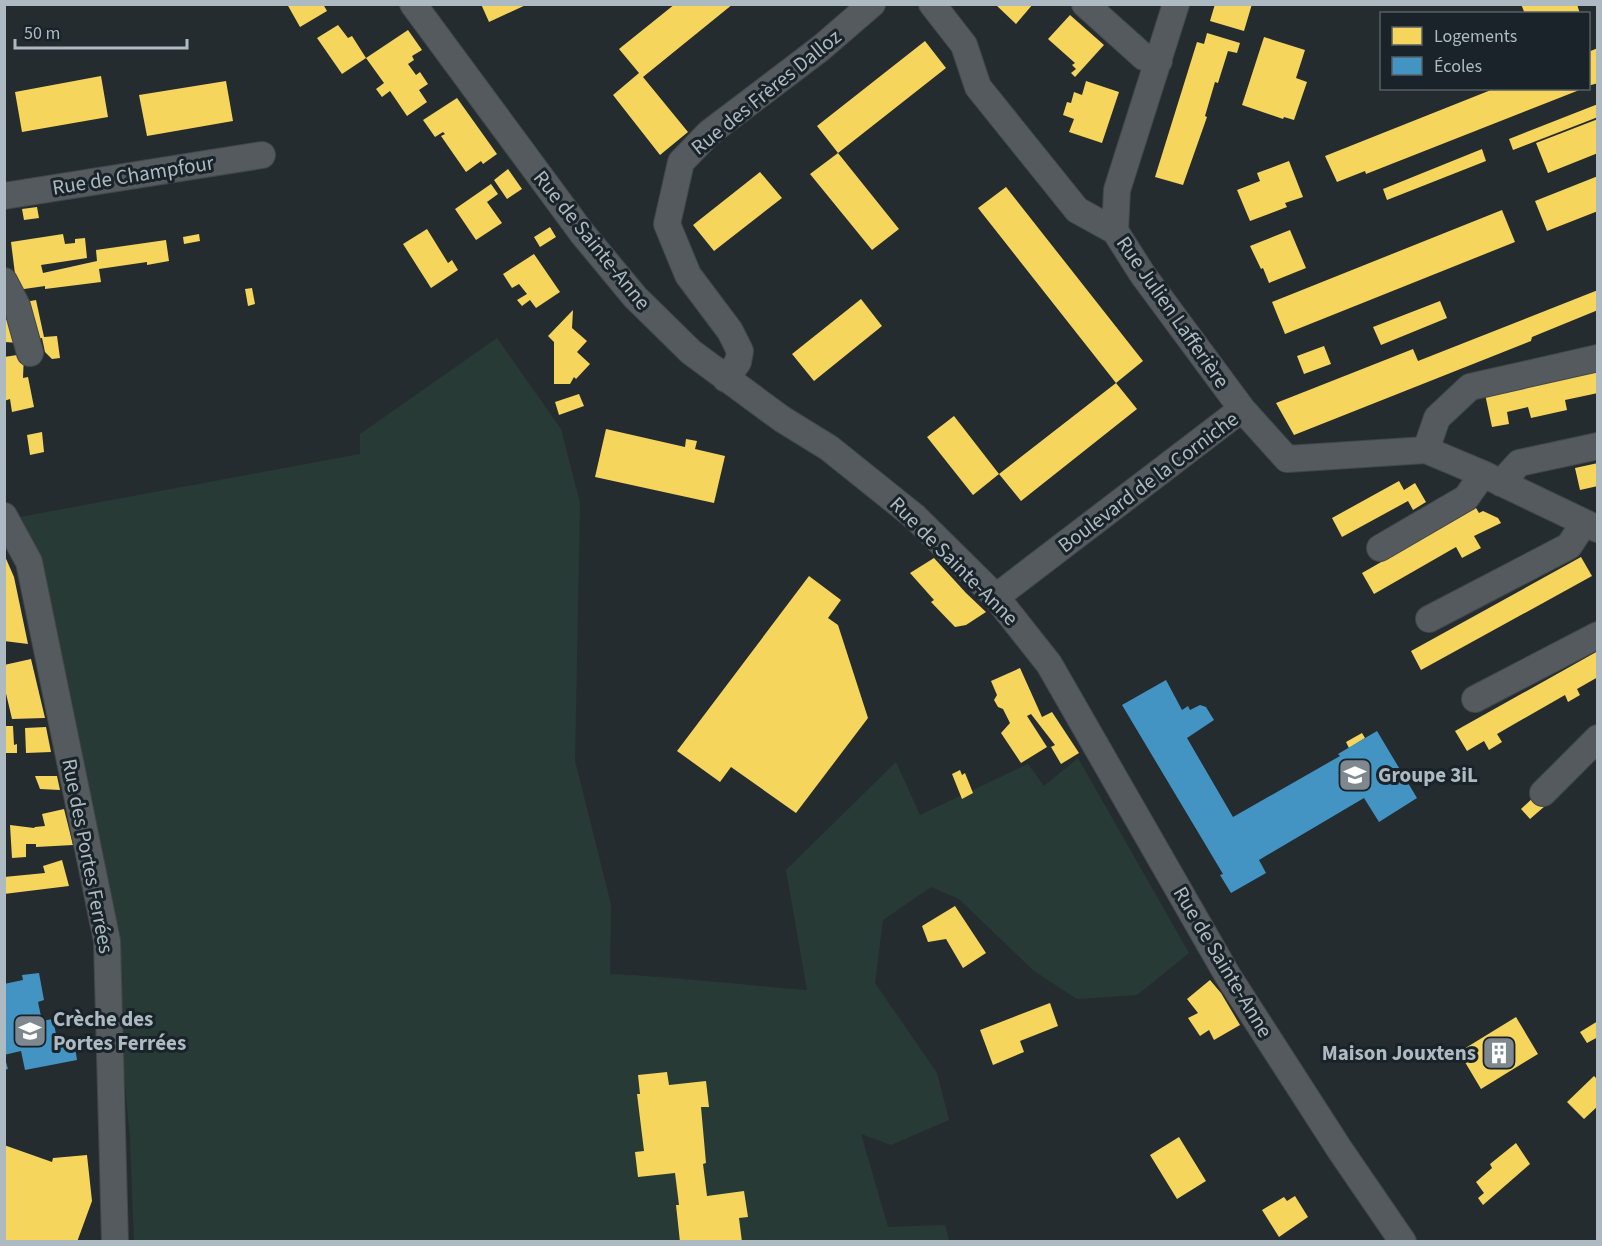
<svg xmlns="http://www.w3.org/2000/svg" width="1602" height="1246" font-family="'Source Sans 3',sans-serif">
<style>
.green{fill:#283a36}
.homes{fill:#f6d55c}
.schools{fill:#4393c3}
.lines{fill:none;stroke-linecap:round;stroke-linejoin:round}
.minor-casing{stroke:#42474a;stroke-width:28}
.minor{stroke:#545a5e;stroke-width:26}
.labels{text-anchor:middle;stroke-width:6;stroke-linejoin:round;paint-order:stroke}
.street-label{font-size:21px;fill:#aebac1;stroke:#192329}
.poi-label{font-size:21px;font-weight:bold;fill:#aebac1;stroke:#192329;text-anchor:start}
</style>
<rect width="100%" height="100%" fill="#252c2f"/>
<path class="green" d="M497,338L561,429L580,503L575,761L611,905L610,974C676,977 741,985 807,990L786,870L896,762L920,815L1028,764L1044,786L1078,758L1189,953L1137,995L1077,999L1034,971L959,899L931,887L883,920L875,983L937,1073L949,1120L891,1145L861,1134L888,1227L945,1225L949,1241H134L130,1138L106,881L39,571L20,517L360,454V434Z"/>
<path class="homes" d="M287,4H323L327,11L300,27Z
M481,4H528L489,22Z
M675,4H733L643,77L688,132L660,155L613,95L639,73L619,49Z
M995,4H1033L1016,24Z
M1215,4H1252L1244,31L1210,21Z
M1521,4H1577L1580,14H1525Z
M1070,15L1104,45L1075,77L1071,73L1076,69L1072,65L1075,63L1048,39Z
M338,25L348,38L352,36L366,58L342,74L317,38Z
M408,30L422,50L412,56L414,60L408,64L416,75L420,72L428,84L419,90L427,102L407,116L390,91L382,97L376,89L384,83L366,58Z
M1207,33L1240,43L1237,53L1228,51L1218,83L1215,82L1205,116L1207,117L1183,185L1155,177L1197,42L1204,44Z
M1264,37L1305,50L1296,78L1307,82L1294,120L1284,117L1283,119L1242,105Z
M925,41L946,68L838,153L899,229L872,250L810,174L838,153L817,126Z
M1598,48V83L1588,86V52Z
M101,76L108,117L22,132L15,92Z
M226,81L233,121L147,136L139,95Z
M1086,81L1119,92L1102,143L1069,132L1074,119L1063,115L1067,102L1071,103L1074,92L1082,95Z
M1496,88L1582,89L1366,174L1365,171L1337,182L1325,156Z
M457,98L497,154L483,164L481,161L466,172L441,136L445,134L443,132L435,137L423,120Z
M1598,104V117L1513,150L1509,139Z
M1598,119V153L1548,173L1536,143Z
M1482,149L1486,161L1387,200L1383,189Z
M1289,161L1303,197L1285,203L1287,207L1250,221L1237,190L1260,181L1257,173Z
M508,169L522,189L507,199L494,180Z
M760,172L782,198L714,251L693,225Z
M1598,176V211L1547,231L1535,201Z
M491,184L498,194L487,202L502,223L476,240L455,209Z
M1006,187L1143,361L1116,383L978,208Z
M37,207L39,218L24,220L22,209Z
M1502,210L1515,242L1285,334L1272,302Z
M550,227L556,237L540,247L534,237Z
M427,229L448,263L452,260L458,270L431,288L403,244Z
M1290,230L1306,268L1269,283L1263,268L1261,269L1250,246Z
M63,234L65,244L75,243V239L85,238L87,258L41,265L43,273L97,261L96,250L166,240L169,261L147,265V262L99,269L101,282L45,289V286L17,290L11,242Z
M199,234L200,241L184,244L183,237Z
M534,254L560,292L536,308L530,300L522,306L517,300L527,294L519,284L512,288L503,274Z
M252,288L255,304L248,306L245,289Z
M1598,290V310L1532,337L1531,341L1294,435L1276,403L1413,349L1418,361Z
M861,299L882,326L814,381L792,354Z
M36,300L44,337L57,336L60,358L52,359L45,352L42,338L30,340L20,303Z
M1440,301L1447,318L1381,345L1373,327Z
M573,310L572,328L587,341L577,352L590,364L576,379L574,377L570,384H554V342L548,336Z
M15,318L20,343L4,342V320Z
M1324,346L1331,364L1304,374L1297,356Z
M24,354L23,378L28,377L34,407L12,412L10,399L4,401V357Z
M1598,370V393L1565,400L1567,410L1531,418L1528,407L1507,412L1509,424L1492,427L1485,394Z
M1116,383L1137,409L1021,501L999,474L973,495L927,437L954,416L999,474Z
M579,394L584,406L559,415L555,402Z
M606,429L685,447L686,439L697,441L695,449L725,456L714,503L595,477Z
M42,432L44,452L30,455L27,435Z
M1598,463V486L1580,490L1575,468Z
M1399,481L1404,490L1415,483L1426,502L1413,510L1408,501L1342,537L1332,518Z
M1476,508L1479,513L1483,511L1498,518L1501,523L1474,536L1481,548L1462,558L1456,547L1374,594L1362,573Z
M4,554L14,577L28,644L4,641Z
M1581,557L1592,576L1421,670L1411,651Z
M934,558L966,593L986,612L966,625L955,627L931,602L934,600L910,573Z
M809,576L841,600L828,618L838,625L868,718L796,813L731,767L720,782L677,751Z
M1598,651V677L1577,689L1580,695L1568,702L1565,695L1497,734L1502,742L1489,750L1484,741L1467,751L1455,731Z
M31,659L45,718L12,719L4,685V665Z
M1020,668L1042,717L1052,712L1079,753L1061,764L1051,747L1055,745L1031,714L1027,716L1047,747L1021,763L1001,733L1010,723L1003,709L998,707L994,700L997,695L991,681Z
M4,726H13L14,745L17,744V753H4Z
M46,727L51,752L26,753L25,728Z
M1362,733L1365,738L1349,748L1346,742Z
M960,770L962,775L965,773L973,793L962,799L952,774Z
M35,776H57L60,790L40,789Z
M1535,796L1545,806L1530,819L1521,809Z
M64,809L73,845L36,847V844H26V857L12,858L10,825L34,828L35,827L45,826L42,814Z
M62,860L69,886L4,894V877L45,873L43,866Z
M955,906L986,953L963,968L946,939L928,942L922,926Z
M1210,980L1221,993L1240,1025L1214,1040L1209,1030L1200,1036L1188,1018L1198,1013L1187,999Z
M1050,1003L1058,1026L1020,1041L1024,1052L993,1065L980,1030Z
M1516,1017L1538,1054L1481,1089L1459,1052Z
M1598,1021V1037L1587,1043L1580,1032Z
M667,1072L669,1085L706,1081L709,1107H701L706,1163L703,1164L707,1196L744,1191L748,1217L739,1218L742,1242H680L676,1205H679L675,1173L638,1177L635,1152L644,1151L637,1094H640L638,1075Z
M1594,1076L1598,1080V1106L1584,1119L1567,1102Z
M1179,1137L1206,1181L1177,1199L1150,1155Z
M1516,1143L1530,1164L1483,1205L1478,1198L1484,1193L1476,1182L1492,1168L1490,1164Z
M4,1145L52,1162L53,1158L87,1155L92,1201L77,1242H4Z
M1295,1196L1308,1217L1279,1237L1262,1210L1284,1197L1287,1201Z"/>
<path class="schools" d="M1166,680L1182,710L1188,706L1190,710L1200,705L1206,707L1214,720L1187,738L1233,817L1340,756L1338,754L1377,731L1417,798L1379,822L1364,798L1259,860L1266,873L1231,893L1220,875L1223,874L1122,705Z
M39,973L44,1000L38,1002L42,1021L53,1019L58,1044L74,1041L77,1060L25,1070L21,1051L4,1055V984L23,980L22,975Z
M4,1055L8,1069L4,1070Z"/>
<g class="lines">
<defs>
<path id="minor" d="M413,4L582,233L635,297L691,352L782,419L829,448L915,517L996,597L1049,664L1228,976L1340,1150L1403,1242
M932,4L964,45L978,87L1077,210L1115,231
M1085,4L1144,57L1159,61
M1176,4L1117,190L1115,231L1143,275L1242,409
M4,196L262,155
M4,281L17,306L30,353
M726,379L738,362L740,351L730,331L688,275L667,224L681,162L709,133L821,48L872,4
M1426,450L1437,418L1470,387L1598,358
M1501,483L1519,463L1598,446
M4,516L29,562L107,941L115,1242
M1380,548L1466,498L1483,474
M996,597L1242,409L1287,459L1426,450L1483,474L1598,529
M1429,619L1569,546L1584,523
M1475,699L1598,635
M1543,793L1598,738"/>
</defs>
<use href="#minor" class="minor-casing"/>
<use href="#minor" class="minor"/>
</g>
<defs>
<symbol id="university-square" viewBox="-11 -11 22 22"><rect x="-9" y="-9" width="18" height="18" rx="4" fill="#7e888e" stroke="#192329"/><path d="M0-5L7-2L0 1L-7-2ZM-4 1L0 2.5L4 1V4Q0 6-4 4Z" fill="#fff"/></symbol>
<symbol id="school-square" viewBox="-11 -11 22 22"><rect x="-9" y="-9" width="18" height="18" rx="4" fill="#7e888e" stroke="#192329"/><path d="M0-5L7-2L0 1L-7-2ZM-4 1L0 2.5L4 1V4Q0 6-4 4Z" fill="#fff"/></symbol>
<symbol id="building-square" viewBox="-11 -11 22 22"><rect x="-9" y="-9" width="18" height="18" rx="4" fill="#7e888e" stroke="#192329"/><path d="M-4-6H4V6H1V3H-1V6H-4ZM-2.5-4.3h1.7v1.8h-1.7ZM.8-4.3h1.7v1.8H.8ZM-2.5-1h1.7V.8h-1.7ZM.8-1h1.7V.8H.8Z" fill="#fff"/></symbol>
</defs>
<g fill-rule="evenodd">
<use href="#university-square" x="1336" y="756" width="38" height="38"/>
<use href="#school-square" x="11" y="1012" width="38" height="38"/>
<use href="#building-square" x="1480" y="1034" width="38" height="38"/>
</g>
<g class="labels">
<g class="street-label">
<text transform="translate(766 92) rotate(-39)" y="7">Rue des Frères Dalloz</text>
<text transform="translate(133 175) rotate(-9)" y="7">Rue de Champfour</text>
<text transform="translate(592 240) rotate(51)" y="7">Rue de Sainte-Anne</text>
<text transform="translate(1173 312) rotate(55)" y="7">Rue Julien Lafferière</text>
<text transform="translate(1148 482) rotate(-37)" y="7">Boulevard de la Corniche</text>
<text transform="translate(954 561) rotate(45)" y="7">Rue de Sainte-Anne</text>
<text transform="translate(88 856) rotate(79)" y="7">Rue des Portes Ferrées</text>
<text transform="translate(1223 962) rotate(59)" y="7">Rue de Sainte-Anne</text>
</g>
<g class="poi-label">
<text x="1378" y="782">Groupe 3iL</text>
<text x="53" y="1026">Crèche des<tspan x="53" dy="24">Portes Ferrées</tspan></text>
<text x="1476" y="1060" text-anchor="end">Maison Jouxtens</text>
</g>
</g>
<rect width="1602" height="1246" fill="none" stroke="#aebac1" stroke-width="12"/>
<rect x="1380" y="12" width="210" height="78" fill="#192329" stroke="#555f66" stroke-width="1.5"/>
<rect x="1392" y="27" width="30" height="18" fill="#f6d55c" stroke="#555f66" stroke-width="1.5"/>
<text x="1434" y="42" font-size="18" fill="#aebac1">Logements</text>
<rect x="1392" y="57" width="30" height="18" fill="#4393c3" stroke="#555f66" stroke-width="1.5"/>
<text x="1434" y="72" font-size="18" fill="#aebac1">Écoles</text>
<path d="M15 39v9h172v-9" fill="none" stroke="#aebac1" stroke-width="3"/>
<text x="24" y="39" font-size="18" fill="#aebac1" stroke="#192329" stroke-width="4.5" paint-order="stroke">50 m</text>
</svg>
